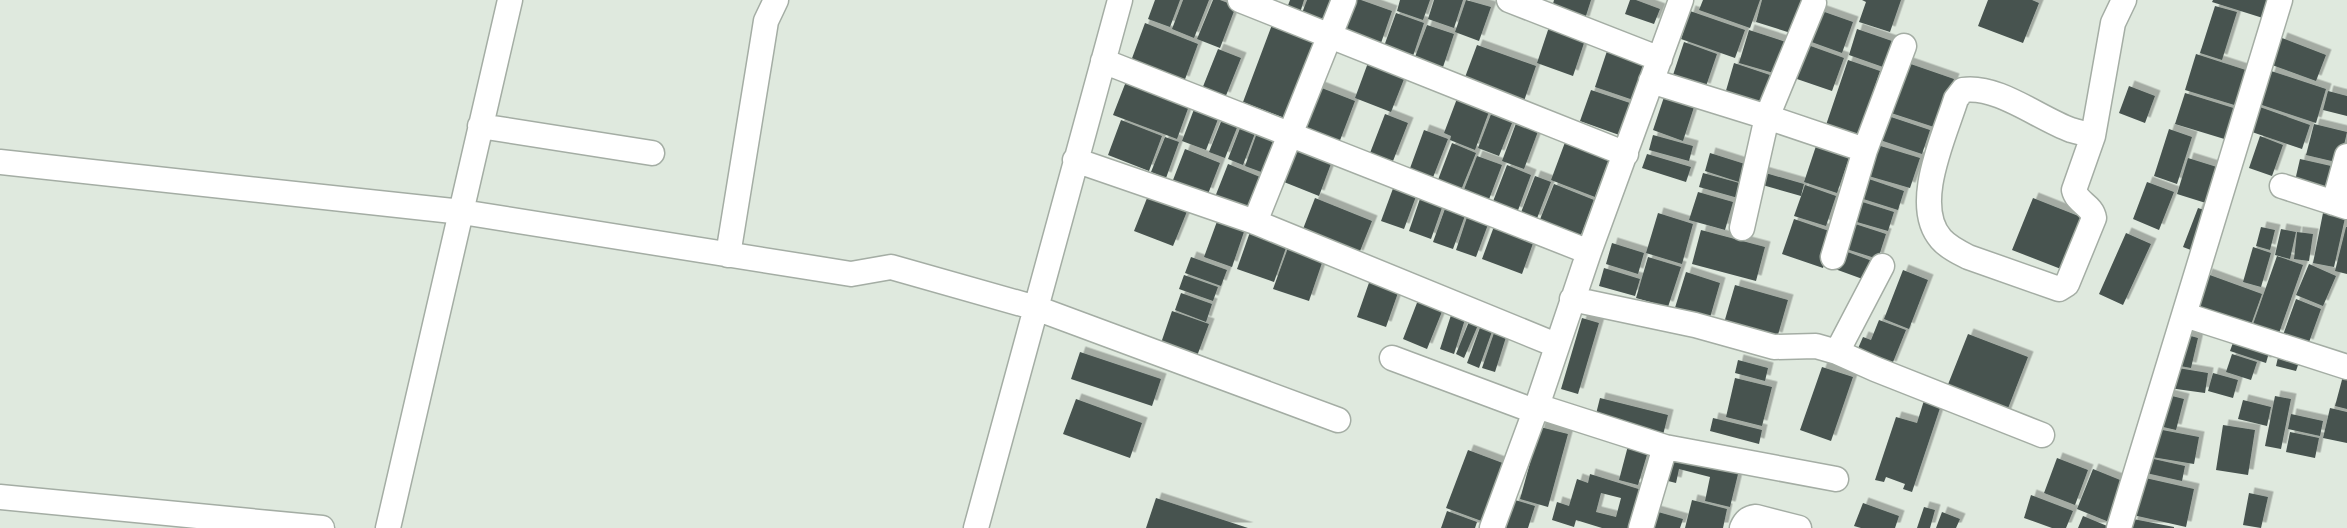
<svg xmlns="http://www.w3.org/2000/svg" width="2347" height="528" font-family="'Source Sans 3',sans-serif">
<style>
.building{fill:#47534f;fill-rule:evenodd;filter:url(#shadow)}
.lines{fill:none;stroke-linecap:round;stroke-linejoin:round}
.minor-casing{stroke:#a4ada4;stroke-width:27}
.minor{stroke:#fff;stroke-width:24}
</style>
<defs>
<filter id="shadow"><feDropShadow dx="5.5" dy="-5.5" stdDeviation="0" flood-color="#0004"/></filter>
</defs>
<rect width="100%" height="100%" fill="#dfe9de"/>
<path class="building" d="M1155,0H1180L1170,27L1148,19Z
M1183,0H1209L1194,38L1172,29Z
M1213,0H1220L1236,6L1220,48L1197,39Z
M1290,0H1304L1300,13L1287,8Z
M1307,0H1330L1323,21L1302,13Z
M1353,0H1361L1392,11L1381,43L1342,30Z
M1400,0H1430L1423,20L1397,11Z
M1434,0H1463L1454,28L1428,19Z
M1466,0L1491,7L1479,41L1455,32Z
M1554,0H1591L1584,22L1551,11Z
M1630,0H1636L1660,9L1654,24L1625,14Z
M1703,0H1760L1750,28L1699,10Z
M1762,0H1807L1797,35L1756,22Z
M1862,0H1901L1890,32L1859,22L1866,2Z
M1988,0H2032L2039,3L2023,43L1978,26Z
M2213,0H2272L2266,19L2212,2Z
M2215,6L2237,12L2222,60L2200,53Z
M1816,9L1853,22L1842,53L1806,40Z
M1690,11L1745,30L1735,58L1681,39Z
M1396,13L1424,23L1412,59L1383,49Z
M1273,22L1326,42L1295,122L1243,102Z
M1145,23L1198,44L1184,82L1131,61Z
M1550,24L1586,37L1573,76L1537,63Z
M1427,25L1454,34L1443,67L1415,57Z
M1857,29L1892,41L1883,67L1849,55Z
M1749,30L1786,42L1777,74L1739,63Z
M2282,38L2326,55L2316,81L2272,65Z
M1684,42L1717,54L1705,89L1672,78Z
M1805,44L1844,58L1832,91L1794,78Z
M1477,45L1536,66L1524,101L1464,80Z
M1218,49L1241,58L1225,98L1202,89Z
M1607,51L1654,67L1642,103L1595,87Z
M2196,54L2252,72L2241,107L2185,90Z
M1369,60L1406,74L1391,112L1355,98Z
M1848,60L1880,71L1858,136L1826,125Z
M1902,61L1954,79L1937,128L1885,111Z
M1734,63L1776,77L1767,107L1725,94Z
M2271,71L2326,89L2316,123L2259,104Z
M1127,79L1190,103L1177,139L1113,115Z
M1314,85L1355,101L1339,143L1298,127Z
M2129,86L2155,96L2145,123L2119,113Z
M1591,90L1633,104L1622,136L1580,121Z
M2328,91L2347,96V116L2323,110Z
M2185,93L2240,110L2231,141L2175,124Z
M1665,94L1695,104L1683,141L1653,130Z
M1458,96L1490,109L1475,150L1450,140L1451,136L1444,133Z
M1196,104L1220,114L1206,150L1182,141Z
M2257,106L2310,125L2302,149L2249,131Z
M1493,109L1514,118L1499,156L1478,148Z
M1224,114L1240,120L1225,158L1209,152Z
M1385,114L1408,123L1393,161L1370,153Z
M1885,115L1930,130L1922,154L1877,139Z
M1518,118L1540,126L1524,169L1502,161Z
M1121,120L1162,136L1149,171L1108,155Z
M1242,123L1257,128L1243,165L1228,159Z
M2314,124L2347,132L2340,163L2306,155Z
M2169,129L2192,137L2177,184L2154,176Z
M1258,130L1277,138L1264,173L1245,166Z
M1424,130L1448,139L1432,180L1409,171Z
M1653,135L1693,146L1689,161L1649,150Z
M2260,136L2283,145L2272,176L2249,168Z
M1165,137L1179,142L1166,178L1151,172Z
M1567,137L1611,154L1595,197L1551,180Z
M1452,143L1476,153L1459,195L1436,185Z
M1874,144L1920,158L1910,188L1865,175Z
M1292,145L1332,161L1319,196L1279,180Z
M1816,146L1849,158L1837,193L1804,182Z
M1185,149L1220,163L1208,194L1173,180Z
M1710,153L1748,165L1742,183L1705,171Z
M1647,154L1691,167L1686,182L1642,168Z
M1477,156L1502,165L1488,202L1463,192Z
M2188,158L2220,168L2209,204L2177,194Z
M2300,159L2340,168L2334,194L2294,185Z
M1228,164L1265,179L1253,212L1215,197Z
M1507,165L1531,175L1517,213L1492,204Z
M1762,172L1804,184L1801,196L1759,184Z
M1703,173L1743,184L1738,198L1699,187Z
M1535,176L1551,182L1536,221L1520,215Z
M1863,177L1904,191L1898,210L1857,197Z
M2147,182L2174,192L2159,230L2133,219Z
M1395,183L1418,191L1404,229L1381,221Z
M1554,184L1594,200L1580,238L1539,222Z
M1805,185L1836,196L1826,226L1794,216Z
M1151,188L1190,204L1173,246L1134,231Z
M1698,192L1733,202L1725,230L1689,220Z
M1422,193L1444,202L1431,239L1409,231Z
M1315,198L1372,221L1358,256L1342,250L1344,245L1303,229Z
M2033,198L2086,219L2066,271L2012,250Z
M1856,200L1894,212L1888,231L1850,220Z
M1447,203L1467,210L1453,249L1433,242Z
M2198,208L2210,212L2196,252L2183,247Z
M1469,211L1490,219L1476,257L1456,250Z
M1658,213L1693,224L1682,264L1646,253Z
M2323,213L2345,218L2334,267L2313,263Z
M1219,216L1246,226L1232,267L1204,257Z
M1794,219L1835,233L1823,268L1782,254Z
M1496,221L1536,235L1522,274L1482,259Z
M1849,222L1886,234L1878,259L1840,247Z
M2261,227L2275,230L2270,250L2256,246Z
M2346,227H2347V274L2335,271Z
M2281,229L2296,232L2290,259L2275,255Z
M1701,230L1765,247L1756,281L1692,264Z
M1250,232L1287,245L1274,282L1237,269Z
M2297,232L2313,234L2309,261L2294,259Z
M2126,233L2151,244L2123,305L2099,294Z
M1612,243L1644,253L1638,274L1606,264Z
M1289,245L1324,257L1309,301L1273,289Z
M2253,247L2271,253L2261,287L2243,282Z
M1842,250L1875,262L1868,281L1835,269Z
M2277,256L2303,265L2278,336L2252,327Z
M1191,257L1227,270L1221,286L1185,273Z
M1648,257L1681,267L1668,307L1636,298Z
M2309,264L2336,276L2323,306L2296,295Z
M1604,268L1640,279L1635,296L1599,286Z
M1903,270L1928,280L1909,329L1884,319Z
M1686,272L1720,283L1709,321L1674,311Z
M2207,274L2262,294L2248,333L2193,312Z
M1184,275L1218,287L1213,301L1179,289Z
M1371,277L1400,287L1386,327L1357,317Z
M1735,285L1788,300L1777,338L1724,323Z
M1181,293L1212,304L1206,322L1175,310Z
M1420,295L1445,304L1427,349L1403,339Z
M2296,299L2321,309L2308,345L2283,335Z
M1453,309L1467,313L1454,354L1440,349Z
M1172,311L1209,324L1197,356L1161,343Z
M1472,314L1481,318L1464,358L1456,354Z
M1582,318L1599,323L1578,394L1561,389Z
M1879,320L1906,330L1891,367L1856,353L1863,337L1871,340Z
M1482,322L1494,326L1479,368L1467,363Z
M1495,330L1507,334L1495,372L1482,368Z
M1968,334L2028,357L2005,416L1945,392Z
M2187,335L2198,338L2191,368L2180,366Z
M2235,337L2270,349L2266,363L2230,351Z
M1080,352L1161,379L1152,406L1071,379Z
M2279,353L2300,359L2296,371L2276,366Z
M2232,354L2257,362L2251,380L2226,372Z
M1738,360L1768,368L1765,381L1735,373Z
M1822,367L1853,377L1831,441L1800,430Z
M2172,367L2208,373L2205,393L2169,388Z
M2213,373L2238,380L2233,398L2208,391Z
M2343,376L2347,377V409L2335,406Z
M1735,378L1772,387L1762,426L1726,417Z
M1926,394L1943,399L1912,492L1903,489L1905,484L1886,477L1884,482L1875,480L1896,417L1917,423Z
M2168,395L2184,399L2176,430L2159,426Z
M2275,396L2291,399L2281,449L2265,446Z
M1600,398L1668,415L1663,435L1595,418Z
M1076,399L1142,423L1130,458L1063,434Z
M2243,400L2271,407L2267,426L2238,419Z
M2330,408L2347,412V443L2323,438Z
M2291,414L2323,421L2320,436L2288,429Z
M1713,418L1762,430L1759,444L1710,431Z
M2223,425L2255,430L2248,475L2216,470Z
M1540,427L1568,434L1548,507L1520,499Z
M2157,429L2199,437L2194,464L2152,457Z
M2290,432L2319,438L2315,458L2286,452Z
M1629,442L1649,448L1638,485L1619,480Z
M1468,450L1508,465L1487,523L1446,508Z
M1667,452L1739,470L1730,507L1705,501L1710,477L1679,469L1676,483L1660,479Z
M2057,458L2088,470L2075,505L2044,493Z
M2149,458L2185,466L2182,481L2146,473Z
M2093,469L2130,484L2114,524L2077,509Z
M1590,474L1645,491L1634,528H1602L1576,520L1574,527L1552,520L1557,502L1569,506L1577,479L1588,483ZM1601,493L1621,498L1616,517L1596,512Z
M2141,477L2194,489L2186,527L2133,515Z
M2249,493L2268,497L2261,528L2243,525Z
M2031,495L2073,511L2066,528H2052L2024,518Z
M1156,498L1248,528H1146Z
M1515,500L1535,506L1528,528H1506Z
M1692,500L1727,509L1723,528H1685Z
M1863,503L1899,516L1895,528H1861L1854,526Z
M1924,507L1935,510L1930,528H1917Z
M1651,510L1683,519L1680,528H1654L1646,526Z
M1447,511L1477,522L1475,528H1441Z
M1942,512L1960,519L1956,528H1936Z
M2083,516L2112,528H2078Z
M2133,519L2174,527V528H2131Z"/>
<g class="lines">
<defs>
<path id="minor" d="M1240,0L1626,154
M1509,0L1660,59
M1103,61L1589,252
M1651,81L1767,117L1865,150L1904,46
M480,126L652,153
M2093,136L2074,190C2077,203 2092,205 2094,218L2067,284L2059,289L1968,257C1958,252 1948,247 1941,239C1911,205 1945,135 1956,99L1963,90C1998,85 2038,118 2071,130C2078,132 2086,134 2093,136L2113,23L2124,0
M1075,160L1255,222L1556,345
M0,162L462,212L851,274L891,267L1036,308L1338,420
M2282,186L2347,207
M2334,203L2347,156
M1255,222L1344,0
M1742,228L1767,117L1814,3
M728,255L762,46L766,21L776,0
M1833,257L1865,150
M1572,299L1695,325L1774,347L1816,346L1837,352L1875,369L2042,435
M2185,315L2347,367
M1837,352L1882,266
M1392,358L1534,411
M1537,406L1665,447
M0,497L322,528
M388,528L510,0
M976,528L1120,0
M1492,528L1537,406L1589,252L1681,0
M1641,528L1665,447L1836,479
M1742,528C1745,521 1748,518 1756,517L1799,528
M2119,528L2280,0"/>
</defs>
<use href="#minor" class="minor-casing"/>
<use href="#minor" class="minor"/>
</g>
</svg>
